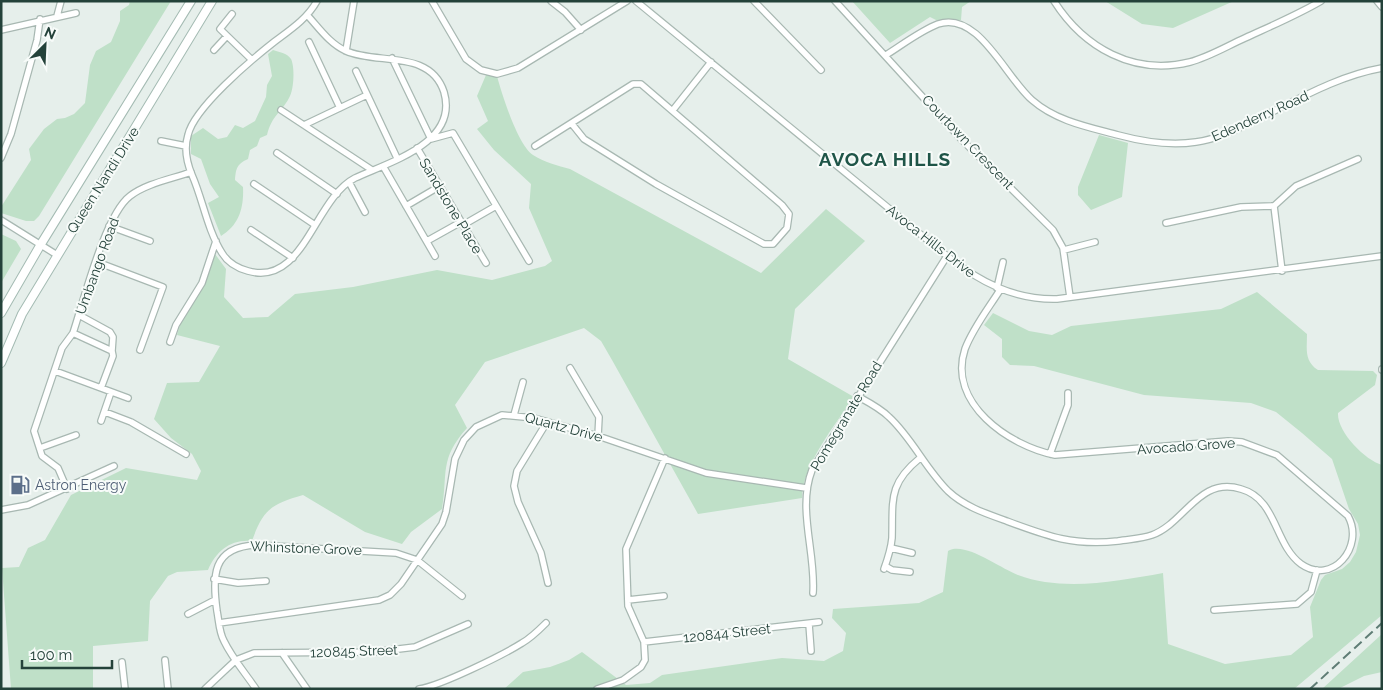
<svg xmlns="http://www.w3.org/2000/svg" width="1383" height="690" font-family="Raleway,sans-serif">
<style>
.green{fill:#bfe0c8}
.lines{fill:none;stroke-linecap:round;stroke-linejoin:round}
.minor-casing{stroke:#a8b8b2;stroke-width:8}
.secondary-casing{stroke:#a4bbb3;stroke-width:10}
.minor{stroke:#fff;stroke-width:5.5}
.secondary{stroke:#fff;stroke-width:8}
.rail{stroke:#5f7d75;stroke-width:2;stroke-dasharray:10 5;stroke-linecap:butt}
.labels{text-anchor:middle;stroke-width:4;stroke-linejoin:round;paint-order:stroke}
.street-label{font-size:14px;fill:#24423a;stroke:#f7fbf9}
.service-label{font-size:14px;fill:#4e5e75;stroke:#f7fbf9;text-anchor:start}
.district-label{font-size:19px;font-weight:bold;letter-spacing:1px;fill:#1f5548;stroke:#f7fbf9}
</style>
<rect width="100%" height="100%" fill="#e6efeb"/>
<path class="green" d="M130,1H171L39,216L34,221H26L1,213V207L31,160L29,149L44,129L57,119L65,118L74,114L85,103L90,65L96,51L111,42L120,21V11L129,5Z
M852,1H971L962,7L961,20L938,21L930,17L890,43Z
M1105,1H1234L1173,28L1142,24Z
M273,50C279,52 287,53 291,59C295,67 294,90 289,98C281,113 272,115 267,135L260,138L257,146L250,150L248,159C237,164 236,168 235,180L243,187C244,208 239,225 221,236L208,203L219,197L210,184L201,159L191,154V136L203,128L218,139L227,137L235,125L243,128L255,121L266,97L267,85L272,76L268,54Z
M486,75L497,76C502,95 518,145 533,155C544,162 558,166 570,169L761,273L826,209L865,241L795,309L788,359L854,397C836,424 802,465 802,498L698,514L612,360L601,341L584,328L485,362L455,405L467,428C439,459 448,473 442,509L411,532L402,544L365,532L303,495C272,504 263,509 252,541C231,539 216,551 208,570L177,572L168,576L150,601L148,641L93,646V689H11L2,568L19,567L28,548L45,540L71,495L126,468L197,480L201,471L192,454L171,438L154,419L167,383L199,382L220,346L177,335L182,318L203,285L215,254L226,269L224,297L243,318L268,317L295,294L353,287L437,270L492,280L545,266L552,261L529,208L531,184L494,150L477,129L488,121L477,96Z
M1099,135L1128,143L1122,197L1091,210L1078,195V187Z
M1,234L16,241L21,249L1,283Z
M1257,292L1307,334C1307,349 1304,361 1318,370L1373,371L1377,375L1375,385L1338,413C1337,432 1365,460 1382,465V615L1294,689H504L523,672L550,667L569,660L582,652L626,685L650,683L662,675L782,658L824,661L843,651L846,633L832,618L833,609L919,603L943,592L948,551C965,541 1001,569 1018,575C1063,592 1118,581 1163,573L1168,644L1225,664L1291,655L1313,637L1310,607L1321,580L1325,575L1342,569L1350,562L1356,552L1360,535L1358,524L1349,509L1332,459L1302,433L1276,412L1251,403L1144,395L1034,366L1010,365L1002,357V339L984,325L993,313L1029,331L1052,335L1071,326L1221,309Z
M1382,634V672L1364,676L1338,689H1322Z"/>
<g class="lines">
<defs>
<path id="minor" d="M432,1L466,59L481,70L497,74L518,68L627,1
M551,1L565,12L581,30
M636,1L947,256C980,282 1014,300 1057,299L1382,256
M754,1L821,70
M835,1L962,140L1053,230L1063,248L1070,297
M1054,1C1084,48 1134,76 1190,62C1209,57 1227,46 1245,38C1271,26 1297,15 1321,1
M1377,1L1382,7
M232,14L220,29L252,60
M57,16L61,1
M308,16C319,28 330,44 346,51C377,65 430,49 444,92C459,143 389,162 355,178C314,199 304,287 248,271C237,268 228,263 222,253C207,229 203,200 192,175C187,163 184,148 188,135C194,108 251,60 274,42C290,30 307,19 317,1
M1,30L76,13
M309,42L340,108
M214,50L227,36
M346,51L354,1
M886,55C902,45 920,31 938,24C978,10 1006,78 1032,100C1056,121 1088,127 1118,135C1144,142 1170,146 1196,142C1218,139 1237,129 1256,120C1297,100 1337,76 1382,68
M392,58L431,139L453,133L529,261
M356,71L397,158
M281,110L372,170
M673,110L711,62
M304,125L367,95
M161,141L186,146
M535,146L633,84H641L782,205L789,214L787,228L773,244H764L656,184L584,139L572,124
M417,148L486,263
M277,153L337,194
M1,158L11,134L37,40L40,19
M383,166L435,256
M349,182L365,212
M254,184L315,225
M406,206L440,186
M1,220L57,255
M1166,223L1241,207L1274,206
M463,225L496,206
M109,226L150,241
M251,230L293,258
M427,241L461,222
M1064,250L1095,242
M97,262L163,287L140,350
M1282,271L1274,206L1296,186L1358,159
M997,288L1003,262
M79,315L110,332L113,337L112,351
M73,333L112,351L113,356L101,388
M170,342L176,325L202,283L216,241
M570,368L599,417L598,436
M1382,369V370
M55,371L128,398
M857,396C868,402 880,408 889,417C912,438 925,468 948,491C964,506 984,513 1004,520C1047,536 1072,546 1118,541C1129,539 1141,539 1152,535C1185,523 1199,476 1241,489C1277,499 1274,544 1301,564C1332,586 1365,547 1348,516L1277,455L1242,442L1228,441L1055,455C1009,446 947,403 965,349C973,328 988,309 1000,290
M105,412L131,422L186,454
M514,415L523,382
M101,421L111,392
M547,422L517,471L514,486L518,502L541,553L548,583
M40,448L76,435
M1050,454L1068,405V393
M67,489L58,468L42,456L34,431L62,348L73,333C84,300 105,215 130,196C147,183 172,179 191,172
M1,510L28,505L114,466
M891,548L912,553
M885,566L892,570L910,572
M884,569C888,558 891,549 892,538C893,500 888,484 920,458
M214,579L238,583L266,581
M813,593C816,553 797,509 812,470L947,256
M628,600L664,596
M1214,610L1297,604L1311,592L1317,570
M188,614L215,600
M219,623L379,600L390,595L401,584L442,524L446,512L455,459L464,440L476,427L502,415L534,418L598,436L706,473L806,488
M809,624L811,651
M644,642L819,622
M282,653L307,689
M165,660L168,689
M122,662L125,689
M205,689L236,660L254,653L374,652L415,647L468,624
M256,689C246,674 232,658 224,641C219,632 219,621 217,611C212,576 212,547 256,545L396,553L417,560L462,596
M419,689C440,686 503,655 522,643C531,638 539,630 546,623
M597,689L623,680L641,667L645,660L644,642L628,606L626,549L665,458"/>
<path id="secondary" d="M1,313L41,244L191,1
M1,363L22,314L212,1"/>
</defs>
<use href="#minor" class="minor-casing"/>
<use href="#secondary" class="secondary-casing"/>
<use href="#minor" class="minor"/>
<use href="#secondary" class="secondary"/>
<path class="rail" d="M1310,689L1382,623"/>
</g>
<defs>
<symbol id="fuel-bare" viewBox="-9 -9 18 18"><path d="M-5.5-6h7V0h2V4h1.3V-2.5L3-4.5l.8-.8L6-3V5H2.5V1h-1V6h-7ZM-4.2-4.7v3.2H.2V-4.7Z" fill="#5c6f8a" stroke="#f7fbf9" stroke-width="2.5" paint-order="stroke"/></symbol>
</defs>
<g fill-rule="evenodd">
<use href="#fuel-bare" x="6" y="471" width="28" height="28"/>
</g>
<g class="labels">
<g class="street-label">
<text transform="translate(1260 116) rotate(-24)" y="5">Edenderry Road</text>
<text transform="translate(968 142) rotate(46)" y="5">Courtown Crescent</text>
<text transform="translate(103 180) rotate(-58)" y="5">Queen Nandi Drive</text>
<text transform="translate(451 206) rotate(59)" y="5">Sandstone Place</text>
<text transform="translate(931 241) rotate(38)" y="5">Avoca Hills Drive</text>
<text transform="translate(97 266) rotate(-70)" y="5">Umbango Road</text>
<text transform="translate(846 416) rotate(-59)" y="5">Pomegranate Road</text>
<text transform="translate(564 427) rotate(15)" y="5">Quartz Drive</text>
<text transform="translate(1186 446) rotate(-4)" y="5">Avocado Grove</text>
<text transform="translate(306 548) rotate(2)" y="5">Whinstone Grove</text>
<text transform="translate(727 633) rotate(-6)" y="5">120844 Street</text>
<text transform="translate(354 651) rotate(-2)" y="5">120845 Street</text>
</g>
<g class="service-label">
<text x="35" y="490">Astron Energy</text>
</g>
<g class="district-label">
<text x="885" y="166">AVOCA HILLS</text>
</g>
</g>
<rect width="1383" height="690" fill="none" stroke="#24423a" stroke-width="5"/>
<g transform="translate(45 45) rotate(24)" stroke="#f7fbf9" stroke-width="4" paint-order="stroke">
<path d="M0-4L9 19L0 12L-9 19Z" fill="#24423a"/>
<text y="-8" font-size="14" font-weight="bold" text-anchor="middle" fill="#24423a">N</text>
</g>
<path d="M22 660v8h90v-8" fill="none" stroke="#24423a" stroke-width="2.5"/>
<text x="30" y="660" font-size="15" fill="#24423a" stroke="#f7fbf9" stroke-width="4" paint-order="stroke">100 m</text>
</svg>
